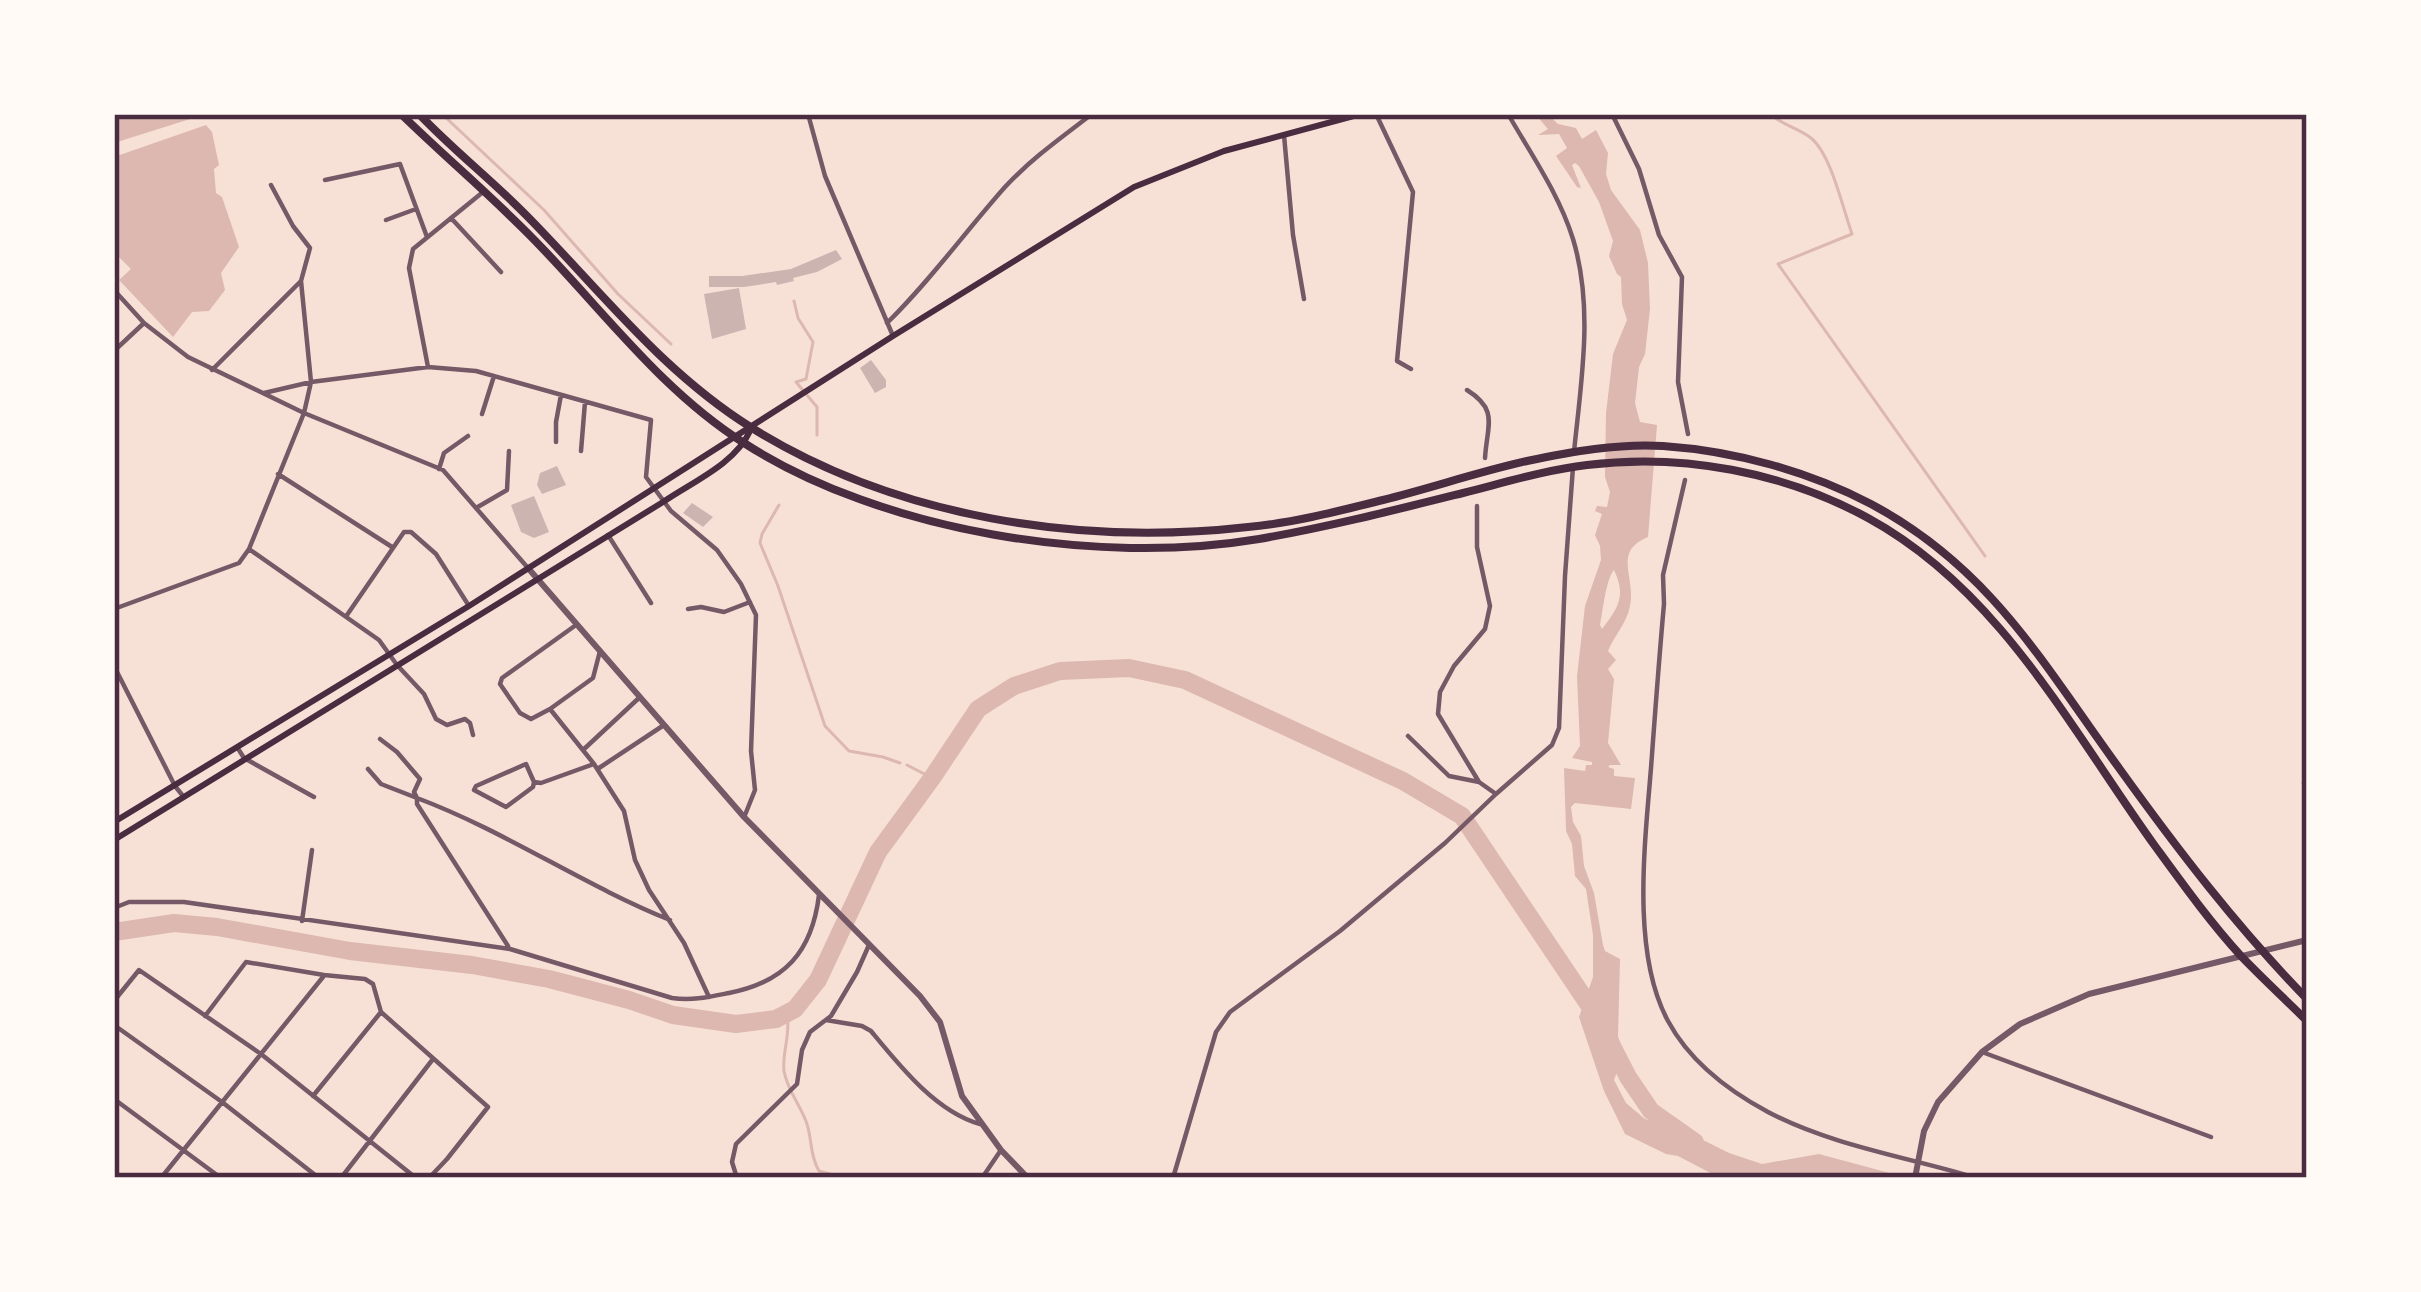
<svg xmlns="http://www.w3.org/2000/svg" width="2421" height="1292" font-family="Literata,serif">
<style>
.water{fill:#dcb8b0;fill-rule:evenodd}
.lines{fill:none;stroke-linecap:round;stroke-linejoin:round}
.stream{stroke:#dcb8b0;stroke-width:3}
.river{stroke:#dcb8b0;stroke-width:18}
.building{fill:#ccb4b1}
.minor{stroke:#755966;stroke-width:4.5}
.tertiary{stroke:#755966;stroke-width:6}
.secondary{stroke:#4a2c40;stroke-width:6}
.primary{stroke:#4a2c40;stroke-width:8}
.neatline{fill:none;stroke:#4a2c40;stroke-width:4.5}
</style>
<rect width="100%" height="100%" fill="#f7e1d7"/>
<path class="water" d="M114,114H206L114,143Z
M1535,114H1548L1558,124L1576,128L1582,139L1596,130L1608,153L1606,174L1611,190L1640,230L1648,263L1650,309L1645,354L1639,367L1635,403L1640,422L1657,425L1648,537C1612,552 1636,576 1630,606C1627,623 1614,636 1608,651L1616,660L1608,669L1614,679L1608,743L1621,765H1610L1608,767L1614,769V776L1635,778L1631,809L1575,803L1571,807L1573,822L1581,836L1584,866L1594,893L1603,945L1605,951L1620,959L1618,1037L1624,1053L1614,1080L1626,1103L1645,1119L1695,1136L1729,1153L1762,1164L1819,1154L1908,1178H1720L1678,1156L1666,1154L1625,1134L1604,1091L1579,1017L1593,977V935L1586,889L1575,876L1572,844L1566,831L1564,768L1585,771L1586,765H1592V762L1572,758L1580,746L1577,676L1585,606L1601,560L1600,546L1595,535L1602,514L1595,511L1597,506L1607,507L1610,492L1605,477L1606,413L1613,354L1627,320L1622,304L1621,277L1617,274L1609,256L1613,241L1599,202L1579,166L1575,163L1572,165L1581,188L1577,187L1556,156L1567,148L1559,134L1538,135L1548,129ZM1614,570C1627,597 1617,609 1602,629L1600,625C1603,610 1606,579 1614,570Z
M206,125L212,132L219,165L214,169L216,193L222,197L239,247L221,273L225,290L209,311L192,312L173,337L119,280L131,269L114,252V157Z"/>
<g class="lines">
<path class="stream" d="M442,114L544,210L618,294L671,344
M1770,114C1782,125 1798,128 1811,138C1831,154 1843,209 1852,234L1778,264L1985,556
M794,301L798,318L813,342L806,379L796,382L817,407V435
M779,505L762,534L760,543L778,586L825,726L849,751L883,757L900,763
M907,765L932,778
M787,1014C791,1034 782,1051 784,1071C787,1090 801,1106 807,1124C812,1140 810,1156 819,1171L844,1178"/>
<path class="river" d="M114,932L174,923L217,927L350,951L472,965L549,979L629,1000L673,1015L736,1024L776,1019L795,1009L818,980L878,852L932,778L978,709L1014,686L1060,671L1129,668L1185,680L1403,781L1462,816L1597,1017
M1610,1042L1628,1077L1651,1111L1695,1142"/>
</g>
<path class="building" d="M836,250L842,259L817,272L793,278L794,281L777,285L776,282L744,287H709V276H742L791,269Z
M739,288L746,329L712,339L704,294Z
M871,360L886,380V387L875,393L860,368Z
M557,466L566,485L542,494L537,485L540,473Z
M534,496L549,532L534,538L521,532L511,505Z
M692,503L713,517L703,527L683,513Z"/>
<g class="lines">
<path class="minor" d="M808,114L825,176L893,336
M1376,114L1413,192L1397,361L1411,369
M1508,114C1531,154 1559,194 1573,239C1594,308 1581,382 1574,452
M1612,114L1639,169L1659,235L1682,277L1678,382L1688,434
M1284,135L1293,235L1304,299
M325,180L400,164L427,237
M451,218L501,272
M386,220L416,209
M114,290L144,323L188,357L304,413L443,470L528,568
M887,323C930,281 965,232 1005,187C1031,159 1062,137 1092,114
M114,351L144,323
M428,367L409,268L413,249L483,192
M212,370L301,281
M1467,390C1499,410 1487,425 1485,458
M264,393L311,382L428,367L476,371L651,420L646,477L671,511L717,550L741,584L756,615L751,751L755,790L745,815
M482,414L494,376
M556,442V422L561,395
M581,451L585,402
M439,469L444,453L468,436
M278,474L392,547
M1685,480L1663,575L1664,604C1659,659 1655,714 1651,768C1645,843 1631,953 1668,1021C1690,1062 1727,1090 1768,1112C1833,1146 1908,1157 1977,1178
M1477,506V547L1490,606L1485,629L1454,666L1440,692L1438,714L1479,782
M476,508L507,490L509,451
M608,535L651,603
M249,549L379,640L397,665L424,694L436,719L447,725L465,719L470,723L473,735
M114,609L239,563L249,549L304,413L311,382L301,281L310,248L293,226L271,185
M688,609L701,607L724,612L750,602
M347,615L404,532H411L436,554L469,606
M600,651L593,678L550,709L594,764L624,811L635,860L649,890L684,943L709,997
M114,666L175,786L183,796
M550,709L531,719L520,713L500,684L502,678L576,625
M1408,736L1449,776L1479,782L1496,794
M237,747L244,758L314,797
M583,750L640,697
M2307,761L2304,783L2307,796
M599,768L664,725
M368,769L381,784L417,798L414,792L420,779L397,752L380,739
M534,782L526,764L476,786L474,790L506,807L533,787L534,782L541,783L594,764
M114,908L129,902H184L510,949L672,998C692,1001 709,997 729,993C785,982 812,952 819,895
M302,921L312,850
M508,946L417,804V798C505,831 583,885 670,920
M114,1001L139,970L261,1054L416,1178
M205,1016L246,962L324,975L365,979L373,984L381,1012L488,1107L447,1159L429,1178
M826,1020L862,1026L871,1031C899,1065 936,1112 980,1124
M114,1025L222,1102L319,1178
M1982,1052L2211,1137
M313,1096L381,1012
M114,1099L221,1178
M161,1178L323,977
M341,1178L433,1059
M737,1178L732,1162L736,1144L797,1084L802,1050L810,1032L831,1016L857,972L869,945
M982,1178L1001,1150
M1173,1178L1216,1032L1230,1012L1340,931L1445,843L1496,794L1552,745L1559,728L1565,576L1573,467"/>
<path class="tertiary" d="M528,568L744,817L920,996L940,1022L962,1096L1001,1150L1028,1178
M1915,1178L1924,1131L1938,1102L1982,1052L2020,1024L2089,994L2307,940"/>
<path class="secondary" d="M114,822L469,606L893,336L1134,187L1224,151L1361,114
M114,840L663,502C692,482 735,464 750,431"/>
<path class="primary" d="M401,114C448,160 499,202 544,250C608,317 665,393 744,443C882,532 1098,566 1259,539C1328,527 1395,510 1463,493C1503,483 1545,470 1587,465C1682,453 1784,472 1868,518C2000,590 2070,728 2155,846C2182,883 2210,922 2241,956C2262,978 2285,999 2307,1021
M419,114C453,150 493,181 527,216C600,290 662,372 752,428C897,518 1080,546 1248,527C1293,523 1339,511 1383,500C1431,488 1478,472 1527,461C1570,452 1619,443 1663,446C1735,451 1808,471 1871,504C1991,568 2043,664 2119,768C2178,850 2237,927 2307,999"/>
</g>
<rect width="2421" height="1292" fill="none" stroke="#fffaf5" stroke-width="234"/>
<rect x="117" y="117" width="2187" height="1058" class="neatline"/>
</svg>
